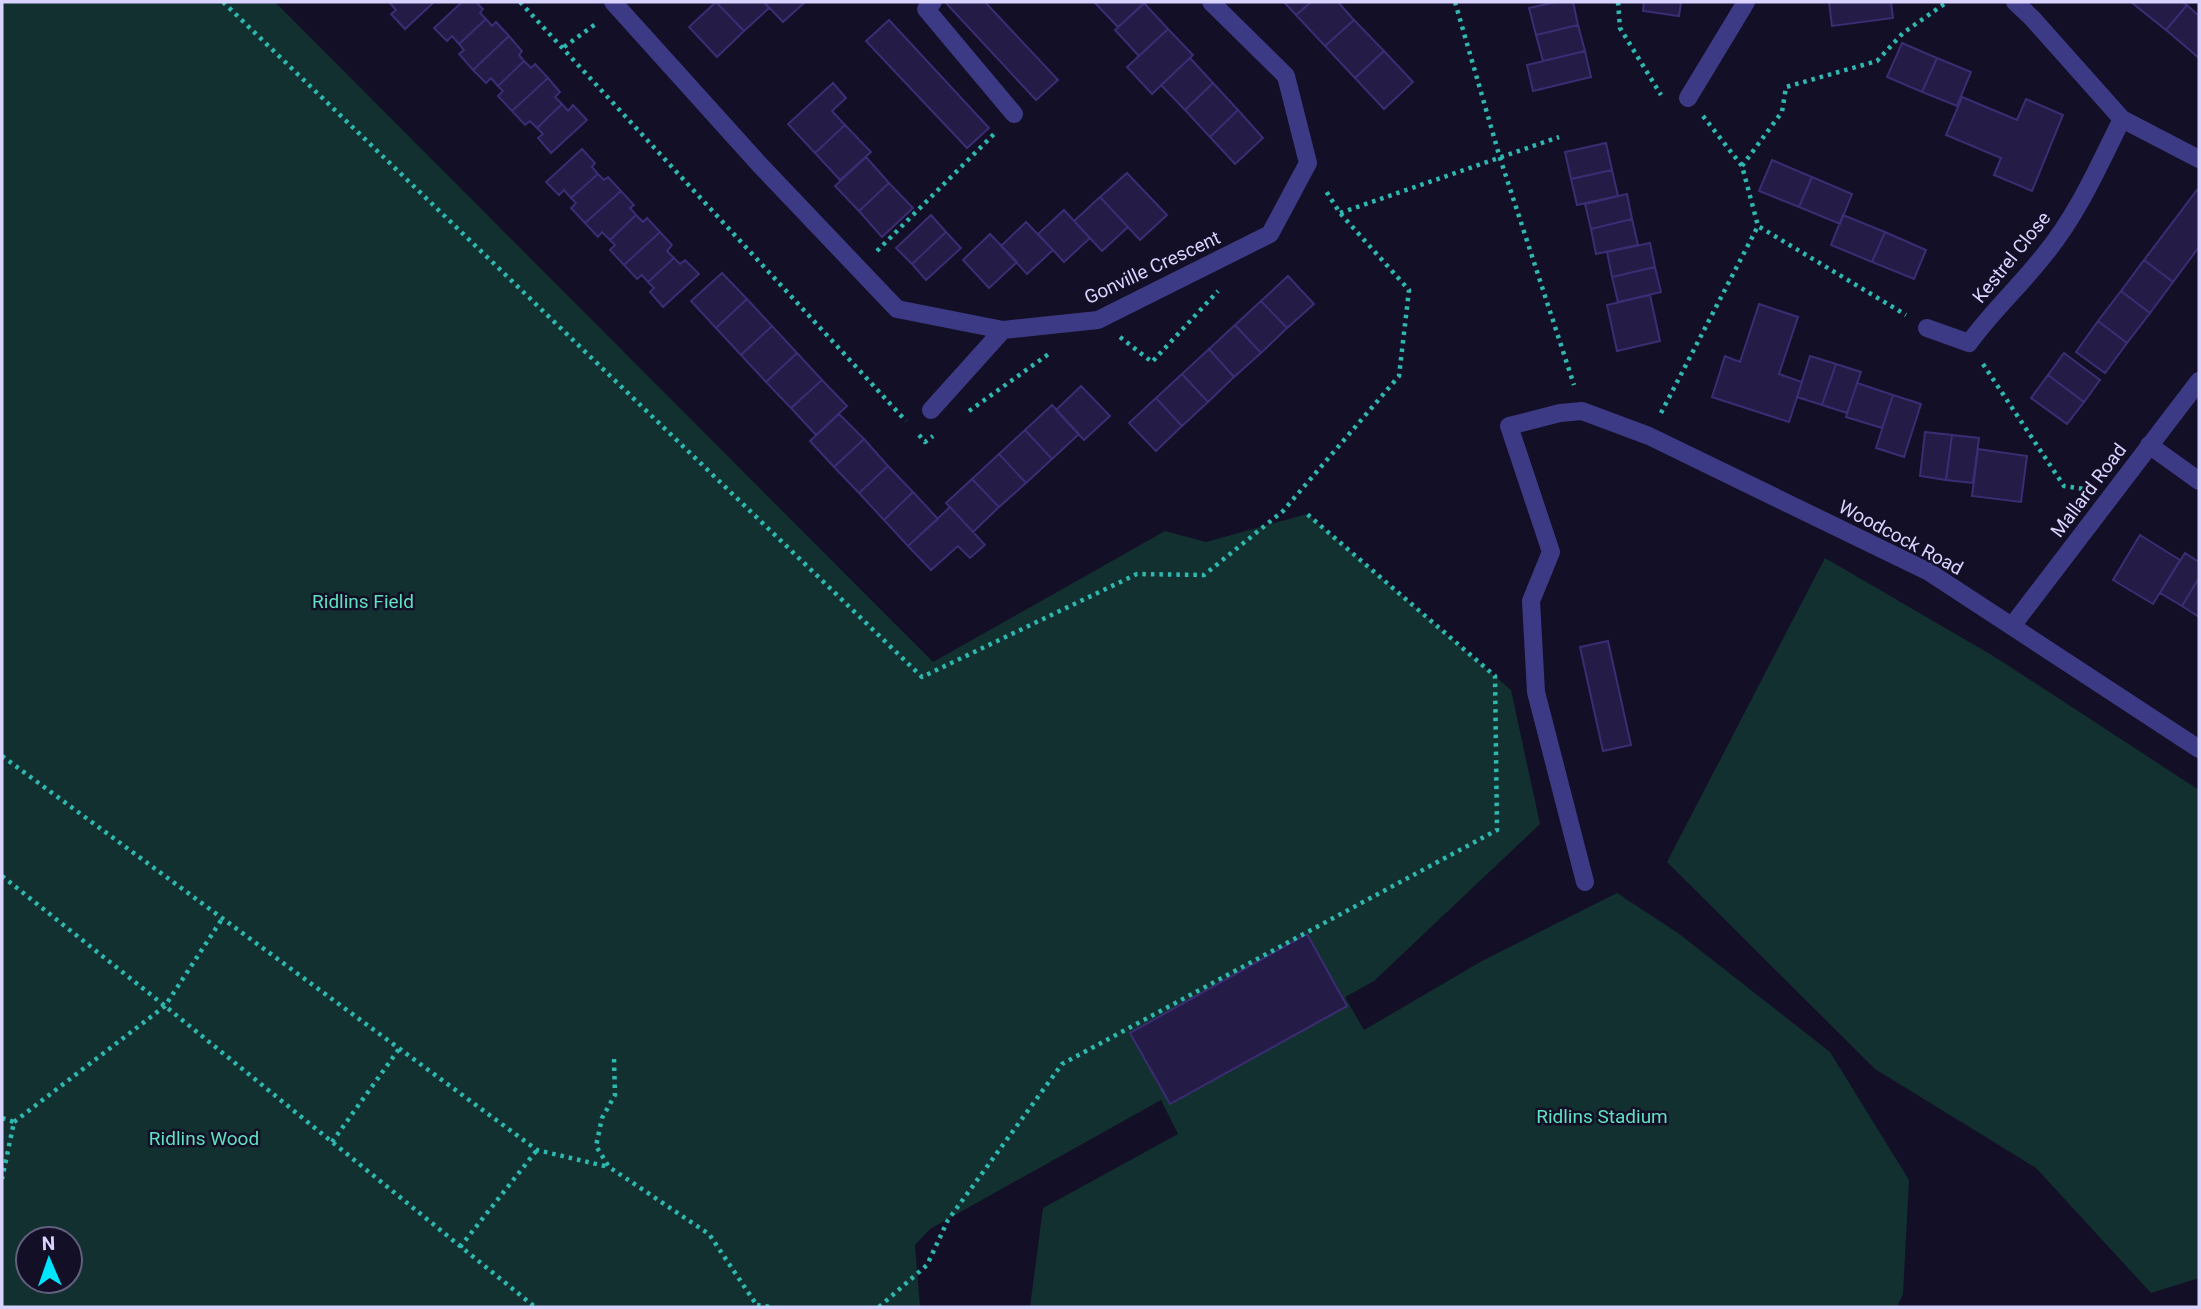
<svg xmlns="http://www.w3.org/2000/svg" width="2201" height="1309" font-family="Roboto,sans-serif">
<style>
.green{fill:#12302f;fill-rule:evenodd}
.building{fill:#241b47;stroke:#3b2d73;stroke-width:2}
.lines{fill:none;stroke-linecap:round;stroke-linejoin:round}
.path{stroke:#2fb8b0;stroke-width:4.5;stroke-dasharray:3.5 5;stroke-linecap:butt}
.minor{stroke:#3d3a85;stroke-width:18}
.labels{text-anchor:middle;stroke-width:5;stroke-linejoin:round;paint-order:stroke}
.street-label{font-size:19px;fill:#d9d4ff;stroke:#130f26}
.park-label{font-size:19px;fill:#5fe0c0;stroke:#130f26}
</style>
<rect width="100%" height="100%" fill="#130f26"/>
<path class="green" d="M2,2H275L933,662L1165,531L1206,542L1307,514L1511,690L1540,824L1374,981L1345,997L1364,1030L1482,961L1617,893L1678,933L1830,1052L1909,1180L1903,1294L1897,1307H1030L1043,1208L1178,1134L1161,1100L930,1229L915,1245L920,1307H2ZM28,1239H70V1281H28Z
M1825,558L1995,657L2199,790V1278L2151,1293L2036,1168L1875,1069L1667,862Z"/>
<path class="building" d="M392,2H434L405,29L391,14L396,10L390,3Z
M462,2H476L483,9L480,13L486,19L459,44L452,36L447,41L434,28Z
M716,2L744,31L717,57L689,27Z
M716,2H764L769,8L744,31Z
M764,2H805L783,22Z
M945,2H985L1058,80L1036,100Z
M1094,2H1146L1118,27Z
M1284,2H1311L1296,15Z
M1311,2H1338L1354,20L1325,46L1296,15Z
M1556,2H1573L1578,25L1536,35L1529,8Z
M1644,2H1681L1679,16L1643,11Z
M1829,2H1891L1893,18L1832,26Z
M2131,2H2182L2187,5L2166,30Z
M1144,3L1168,29L1139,56L1115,30Z
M2187,5L2199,16V58L2166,30Z
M486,19L492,26L496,22L509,36L473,70L459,54L464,50L459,44Z
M889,20L989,128L967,148L866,41Z
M1354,20L1384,51L1355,78L1325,46Z
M1578,25L1585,51L1543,61L1536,35Z
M1168,29L1193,55L1152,94L1127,67Z
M509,36L522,51L519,55L524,61L498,86L491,78L486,83L473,70Z
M1902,43L1937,58L1922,92L1887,77Z
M1384,51L1413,82L1384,109L1355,78Z
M1585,51L1591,77L1533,91L1527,65Z
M1190,58L1213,83L1185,110L1161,85Z
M1937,58L1971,72L1957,106L1922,92Z
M524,61L531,68L535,64L548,78L512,111L498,96L503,91L498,86Z
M548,78L560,92L555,97L562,104L537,128L530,121L525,125L512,111Z
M833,83L846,98L832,111L845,125L815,153L788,124Z
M1213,83L1238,110L1210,137L1185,110Z
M1962,97L2017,120L2026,99L2063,115L2032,191L1994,175L2001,158L1946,135Z
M562,104L568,111L573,105L587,120L551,153L538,138L543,134L537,128Z
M1238,110L1263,138L1235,164L1210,137Z
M845,125L871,152L840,180L815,153Z
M1606,143L1612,170L1571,179L1565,152Z
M582,149L595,163L592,167L598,174L571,198L564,190L559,195L546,182Z
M866,157L889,183L859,211L835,186Z
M1772,160L1812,177L1799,207L1759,191Z
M1612,170L1618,196L1577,205L1571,179Z
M1127,173L1167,215L1140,240L1100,197Z
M598,174L604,180L608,177L621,191L585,223L571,208L576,203L571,198Z
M1812,177L1852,194L1840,224L1799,207Z
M889,183L913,208L882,237L859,211Z
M2197,190L2199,192V247L2173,282L2144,260Z
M621,191L634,205L630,208L636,215L610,240L602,232L598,237L585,223Z
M1627,194L1632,219L1591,229L1585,204Z
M1100,197L1128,227L1102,251L1074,221Z
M1064,210L1090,238L1064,262L1038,234Z
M636,215L643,222L647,218L660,232L624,265L610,250L615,245L610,240Z
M931,215L946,232L912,264L896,248Z
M1843,215L1885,232L1872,262L1831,245Z
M1632,219L1638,245L1596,254L1591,229Z
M1026,222L1053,250L1027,274L1001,246Z
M660,232L672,245L667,251L674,258L648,282L642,275L637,279L624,265Z
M946,232L961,248L926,280L912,264Z
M1885,232L1926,250L1914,279L1872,262Z
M990,234L1017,262L989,288L963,260Z
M1650,243L1655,267L1612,277L1607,252Z
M674,258L680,264L685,260L699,274L663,307L650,292L654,288L648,282Z
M2144,260L2173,282L2150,313L2121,291Z
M1655,267L1661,292L1618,302L1612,277Z
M722,273L747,299L716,328L691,301Z
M1288,276L1314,304L1287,328L1261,301Z
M2121,291L2150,313L2127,343L2098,321Z
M1650,295L1660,341L1617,351L1607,305Z
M747,299L772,326L741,355L716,328Z
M1261,301L1287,328L1261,353L1235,325Z
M1759,304L1798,317L1779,374L1802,382L1789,422L1712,397L1725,356L1740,362Z
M2098,321L2127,343L2105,373L2076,352Z
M1235,325L1261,353L1234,377L1209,349Z
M772,326L797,353L766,382L741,355Z
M1209,349L1234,377L1208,402L1182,374Z
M797,353L822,380L791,408L766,382Z
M2064,353L2100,380L2084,402L2048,375Z
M1810,356L1836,364L1822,405L1797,397Z
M1836,364L1861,372L1847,413L1822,405Z
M1182,374L1208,402L1182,426L1156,398Z
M2048,375L2084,402L2067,424L2031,398Z
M822,380L847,406L816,435L791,408Z
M1857,383L1893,395L1882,428L1846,417Z
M1081,386L1110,416L1084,440L1056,410Z
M1893,395L1921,404L1904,457L1876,448Z
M1156,398L1182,426L1156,451L1129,423Z
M1052,405L1079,434L1052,459L1025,430Z
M839,414L864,439L834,467L810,441Z
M1025,430L1052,459L1026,483L999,454Z
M1925,432L1952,435L1946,480L1920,476Z
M1952,435L1979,438L1973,483L1946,480Z
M864,439L888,466L859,493L834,467Z
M1978,449L2027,456L2021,502L1972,496Z
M999,454L1026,483L999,507L972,479Z
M888,466L913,492L884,520L859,493Z
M972,479L999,507L973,532L946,503Z
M913,492L938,519L908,546L884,520Z
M950,507L985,545L970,558L958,546L931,570L908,546Z
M2140,535L2180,560L2153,604L2113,580Z
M2185,553L2199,562V578L2182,606L2160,593Z
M2199,578V617L2182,606Z
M1608,641L1631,745L1603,751L1580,647Z
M1307,934L1347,1006L1170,1104L1130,1033Z"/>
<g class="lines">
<path class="path" d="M223,2L922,677L1137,574L1204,575L1283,511L1399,376L1409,290L1340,213L1324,188
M520,2L906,421
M1455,2L1500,158L1574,385
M1618,2L1620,28L1661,95
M564,47L597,23
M1703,116L1742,166L1758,226
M1742,166L1782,112L1786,87L1877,61L1903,33L1947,2
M1340,213L1559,137
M877,251L997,131
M1120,337L1152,362L1218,291
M1983,364L2064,486L2084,489
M969,411L1050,353
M1661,413L1758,226L1906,315
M919,435L925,442L933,436
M2,756L537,1150L609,1167
M2,876L165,1006L535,1307
M614,1059L615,1095L602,1118L596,1146L609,1167L709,1234L758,1307
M2,1118L14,1122L2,1179
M14,1122L165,1006L222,919
M332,1142L399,1049
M460,1247L537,1150
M757,1305L770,1307
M879,1307L927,1265L948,1220L1062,1064L1497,830L1495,676L1307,514"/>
<path class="minor" d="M613,2L759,164L897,309L1003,330L1098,320L1270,234L1308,163L1286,76L1211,2
M933,2L926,9L1014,114
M2015,2L2032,18L2122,119L2199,159
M1688,98L1746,2
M1927,328L1969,343C1992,311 2021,285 2045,254C2078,214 2099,165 2122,119
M931,410L1003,330
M2149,445L2199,481
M2012,626L2199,381
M1585,882L1536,692L1531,601L1551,552L1509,426L1560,413L1582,411L1649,436L1929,572L2199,749"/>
</g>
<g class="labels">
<g class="street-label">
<text transform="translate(2011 257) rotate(-51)" y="7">Kestrel Close</text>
<text transform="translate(1152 267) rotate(-25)" y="7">Gonville Crescent</text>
<text transform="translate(2088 490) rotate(-53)" y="7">Mallard Road</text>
<text transform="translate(1901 537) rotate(28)" y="7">Woodcock Road</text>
</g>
<g class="park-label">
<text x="363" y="608">Ridlins Field</text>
<text x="1602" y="1123">Ridlins Stadium</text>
<text x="204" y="1145">Ridlins Wood</text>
</g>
</g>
<rect width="2201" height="1309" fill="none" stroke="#d9d4ff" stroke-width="7"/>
<g transform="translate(49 1260) rotate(358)"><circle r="33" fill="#130f26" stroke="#625e7d" stroke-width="2"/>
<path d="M0-5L12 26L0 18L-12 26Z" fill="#00e5ff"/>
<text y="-10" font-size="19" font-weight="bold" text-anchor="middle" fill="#d9d4ff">N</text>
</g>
</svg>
